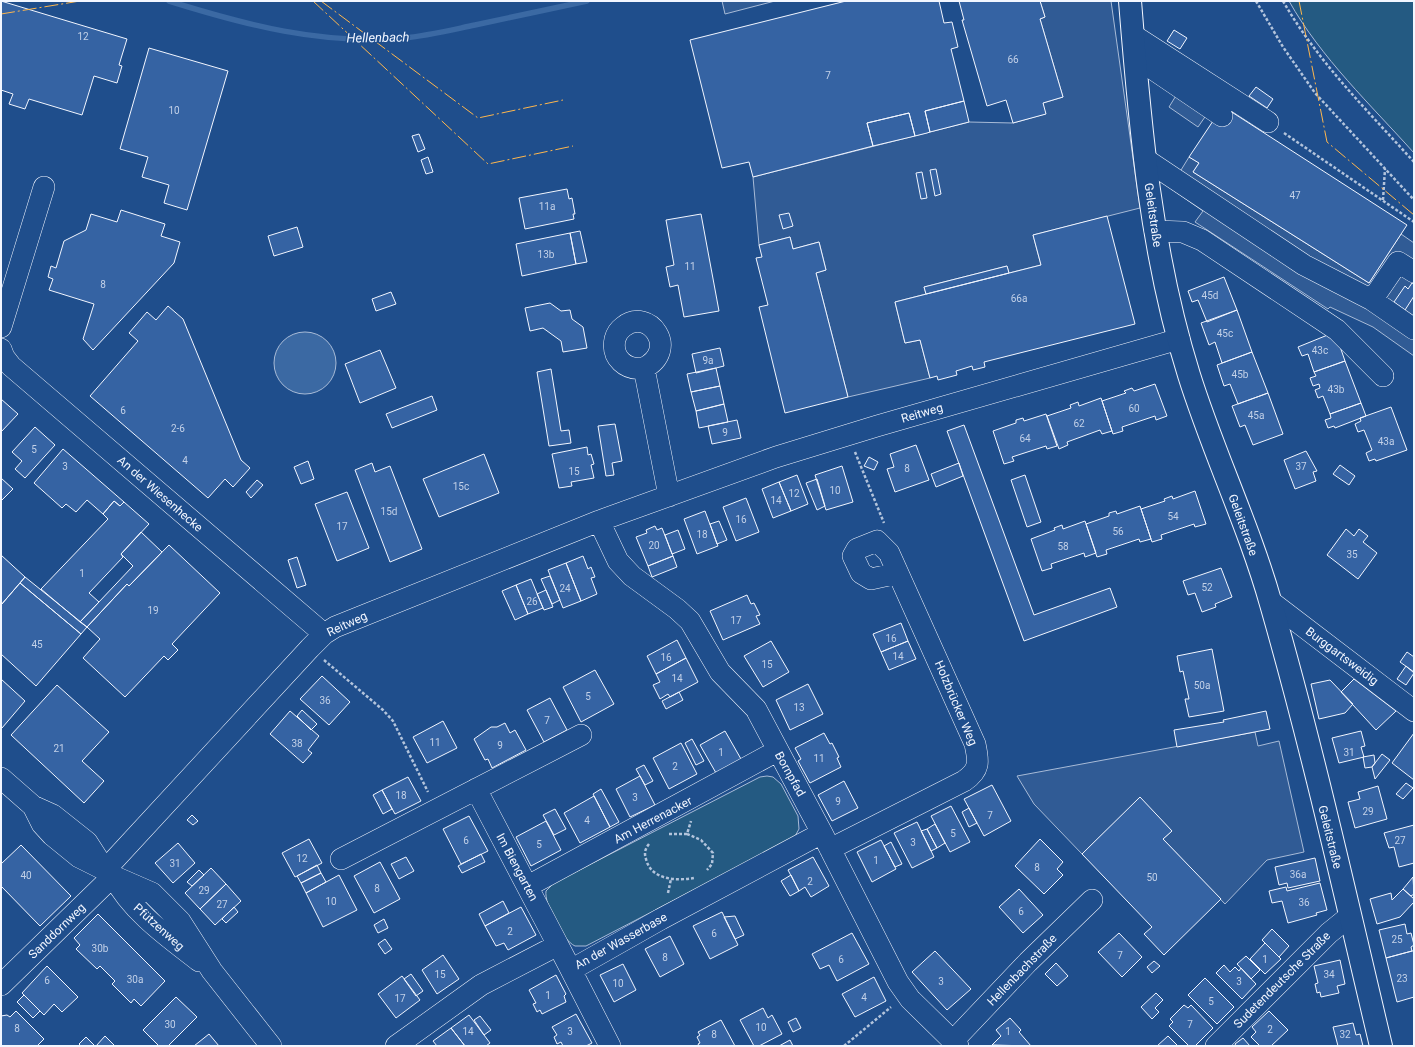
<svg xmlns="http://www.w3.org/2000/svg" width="1415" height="1047" font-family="Roboto,sans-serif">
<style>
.green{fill:#245a82;stroke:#a8bbd7}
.parking{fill:#305b95;stroke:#a8bbd7}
.water{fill:#3b69a3;stroke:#a8bbd7}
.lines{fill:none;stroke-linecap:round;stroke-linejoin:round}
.stream{stroke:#3b69a3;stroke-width:5.5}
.building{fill:#3563a3;stroke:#f2f6ff}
.minor-casing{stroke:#f2f6ff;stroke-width:22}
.major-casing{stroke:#f2f6ff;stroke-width:24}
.path{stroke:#b3c4dc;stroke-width:2.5;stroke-dasharray:3 2;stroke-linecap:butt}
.minor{stroke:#1f4e8c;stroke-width:21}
.major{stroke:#1f4e8c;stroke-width:22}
.power{stroke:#ffb74d;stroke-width:1;stroke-dasharray:14 3 2 3;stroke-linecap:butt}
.labels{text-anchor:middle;stroke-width:3;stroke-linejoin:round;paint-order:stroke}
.number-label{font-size:10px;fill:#c3d1e8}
.street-label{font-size:12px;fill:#f2f6ff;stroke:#1f4e8c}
.water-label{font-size:13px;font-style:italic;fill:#f2f6ff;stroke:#1f4e8c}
</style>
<rect width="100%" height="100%" fill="#1f4e8c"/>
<path class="green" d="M1289,1H1414V153C1371,105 1321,58 1289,1Z
M767,776L773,777L781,784L798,816L799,829L794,838L586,946H575C563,941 544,904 546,891L554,883L760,777Z"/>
<path class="parking" d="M722,1H775L725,14Z
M1040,1H1111L1140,208L1033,235L1041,265L1009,273L1007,266L924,287L926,294L895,302L905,343L920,340L930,378L848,397L816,273L826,270L819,242L793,249L790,237L759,245L753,177L969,122L1013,123L1045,114L1043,103L1063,97L1040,19L1045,17Z
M1177,94L1207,114L1198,127L1169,107Z
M1189,157L1199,163L1193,172L1369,283L1401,234L1414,243V356L1373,327L1330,307L1328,309L1195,222L1203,211L1170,188Z
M1255,732L1258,746L1279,741L1304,852L1267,860L1225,904L1163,839L1172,831L1140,798L1082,854L1034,804L1017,776Z"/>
<path class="water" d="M274 363a31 31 0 1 1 62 0a31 31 0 1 1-62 0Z"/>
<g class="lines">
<path class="stream" d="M169,1C246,25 321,45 403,38C427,36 451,30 475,25C512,17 550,9 587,1"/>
</g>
<path class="building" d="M1,1L127,39L119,65L122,66L117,83L94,76L82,115L29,99L25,109L9,104L13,94L1,90Z
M846,1H939L944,23L952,22L958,47L951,49L964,101L925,111L930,132L927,133L915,136L909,113L867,123L873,146L753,177L749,162L722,168L690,40Z
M959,1H1040L1045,17L1040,19L1063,97L1043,103L1046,114L1013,123L1006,100L987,106L962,20H964Z
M1174,30L1187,38L1180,49L1167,41Z
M149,48L228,71L187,210L164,203L169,185L142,177L148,157L120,149Z
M1256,87L1273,99L1267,108L1249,96Z
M964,101L969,122L930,132L925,111Z
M1227,109L1407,225L1369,283L1193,172L1199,163L1189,157L1215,118Z
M909,113L915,136L873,146L867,123Z
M419,134L425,149L418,152L412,136Z
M428,157L433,172L426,174L421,160Z
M936,169L941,194L935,196L930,170Z
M922,172L927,198L921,199L916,173Z
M567,189L569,199L572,198L575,214H573L574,219L525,229L519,198Z
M121,210L165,224L161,236L180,242L174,263L93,350L83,339L94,304L49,290L53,279L48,277L51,266L56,268L64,241L86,230L91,214L117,222Z
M789,213L793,226L783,229L779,215Z
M701,214L719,311L684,317L678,285L670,287L666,267L674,265L666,220Z
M1107,216L1135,324L984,362L985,367L973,370L972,366L956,371L957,375L938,380L937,376L930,378L920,340L905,343L895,302L1041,265L1033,235Z
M297,227L303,247L274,256L268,236Z
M580,231L587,262L576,264L570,233Z
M570,233L576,264L522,276L516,244Z
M790,237L793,249L819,242L826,270L816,273L848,397L785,413L759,307L768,305L756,258L762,257L759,245Z
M1007,266L1009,273L926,294L924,287Z
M1224,277L1237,310L1207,322L1198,300L1192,302L1188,291Z
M1412,283L1414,284V296L1405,310L1394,302L1405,286L1408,289Z
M391,292L396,304L376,311L372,299Z
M550,303L561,311L570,310L572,319L583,327L587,348L563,352L561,341L543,328L530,331L525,308Z
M168,306L183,319L241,460L250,468L233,487L225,479L208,498L90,396L138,341L129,333L147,312L156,320Z
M1237,310L1252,352L1222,363L1215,342L1209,345L1201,323Z
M1335,332L1345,361L1314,372L1308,354L1302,356L1298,347Z
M720,348L724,366L696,373L692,354Z
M380,350L396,388L360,403L345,364Z
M1252,352L1268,393L1238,404L1230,384L1224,386L1217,365Z
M1345,361L1361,403L1330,414L1323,396L1318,398L1315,390L1320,388L1319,384L1313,386L1310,378L1316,376L1314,372Z
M716,368L720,386L691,392L687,374Z
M551,369L561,431L569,430L571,443L549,446L537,372Z
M1155,384L1167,416L1156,420L1155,416L1122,427L1123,431L1113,434L1102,401L1126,393L1124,391L1132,388L1134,391Z
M720,386L724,404L696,411L691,392Z
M1268,393L1283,434L1253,445L1245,425L1240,427L1232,406Z
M432,396L437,410L392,428L386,414Z
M1101,398L1112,431L1102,434L1100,430L1067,442L1068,445L1059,449L1047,416L1071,408L1070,405L1078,402L1079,406Z
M1,399L18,414L1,432Z
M1361,403L1366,416L1335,428L1334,426L1328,428L1325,420L1331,418L1330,414Z
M724,404L728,422L699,428L696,411Z
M1391,407L1407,450L1376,461L1375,459L1369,461L1366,453L1372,450L1364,430L1358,432L1355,424L1361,421L1360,418Z
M1046,414L1057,446L1047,449L1046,446L1012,457L1014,461L1004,464L993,431L1016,423V420L1023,418L1024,421Z
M737,420L741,438L712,444L708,426Z
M615,424L622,461L612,463L614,475L606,476L598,426Z
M964,425L1034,615L1110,588L1117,607L1024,641L947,431Z
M35,427L55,445L25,478L15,469L22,461L12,452Z
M916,445L929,480L895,492L887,469L894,467L890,454Z
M587,447L588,455L591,454L594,464L591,465L594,478L571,482L572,486L559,488L552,454Z
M63,449L124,502L120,506L114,501L103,514L87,500L76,512L66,504L62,508L34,483Z
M1306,451L1317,471L1313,472L1316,481L1295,489L1284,460Z
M484,454L499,493L439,517L423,479Z
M869,457L878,462L874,470L864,466Z
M308,461L314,479L301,484L294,467Z
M372,463L375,472L390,466L422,549L390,562L355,470Z
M959,463L963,476L936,487L931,474Z
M1340,465L1355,476L1349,485L1333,474Z
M842,466L853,502L826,510L815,475Z
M797,475L808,504L791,511L779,482Z
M1025,475L1041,522L1027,527L1011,480Z
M1,478L13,489L1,501Z
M817,479L825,506L817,510L806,483Z
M257,480L263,485L251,498L246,492Z
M779,482L791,511L773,518L762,489Z
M1195,491L1206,524L1195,527L1194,524L1161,535L1162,539L1152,542L1141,509L1165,501L1164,499L1172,496L1173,499Z
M347,492L369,548L337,561L315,504Z
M746,498L759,532L736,541L723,507Z
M114,501L120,506L124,502L149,524L121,554L123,557L89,593L99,602L80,622L41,589L108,519L103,514Z
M1140,506L1151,539L1140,542L1139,539L1106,550L1107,554L1097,557L1086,524L1109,516V513L1116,511L1117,514Z
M705,511L718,546L697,554L684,519Z
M719,521L727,540L717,544L710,524Z
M1085,521L1096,553L1085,557L1084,553L1051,564L1052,568L1042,571L1031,539L1055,530L1054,528L1062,525L1063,529Z
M655,526L657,530L662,528L673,556L648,566L636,537L647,533L646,530Z
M1346,529L1354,536L1359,529L1368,536L1363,542L1377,553L1358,579L1327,555Z
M678,530L685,549L672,554L665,535Z
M141,532L162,552L129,586L127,584L87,627L80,622L133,566L121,554Z
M169,545L220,593L172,644L178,650L168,660L164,656L125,697L83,658L100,639L87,627L127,584L129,586Z
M1,555L25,577L1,605Z
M583,556L588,569L591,567L595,577L591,578L597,594L581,601L566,563Z
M673,556L677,567L652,577L648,566Z
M297,557L306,585L297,588L288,560Z
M566,563L581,601L563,608L548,570Z
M1221,568L1232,597L1215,604L1216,607L1202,612L1195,593L1188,595L1183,581Z
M550,576L560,600L552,604L541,579Z
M25,577L87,627L81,634L20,583Z
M531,579L543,608L528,614L516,585Z
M20,583L81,634L36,686L1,654V605Z
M516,585L528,614L515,620L502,591Z
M546,590L553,607L544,610L537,594Z
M747,595L751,604L754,603L760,615L756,616L760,624L723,640L710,611Z
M901,623L908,641L881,652L873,634Z
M677,640L686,658L656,674L647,656Z
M771,641L789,672L763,687L744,656Z
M908,641L916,659L889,670L881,652Z
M1212,649L1224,711L1189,717L1185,699H1189L1183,671L1180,672L1177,656Z
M1407,652L1414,657V672L1400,662Z
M686,658L698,682L670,697L668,694L660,699L653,685L660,682L656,674Z
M1406,666L1414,673L1406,685L1397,679Z
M595,670L614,704L581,722L563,687Z
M322,676L350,702L329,725L300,699Z
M1,679L25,701L2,728L1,727Z
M1354,679L1396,711L1376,730L1341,692Z
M1330,680L1353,704L1345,713L1319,719L1311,684Z
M808,684L823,714L790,730L776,700Z
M57,685L109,732L82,761L104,781L84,803L11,735Z
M679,692L683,700L666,709L662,701Z
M550,698L567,730L544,742L527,710Z
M302,710L317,724L311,730L297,716Z
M290,711L319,736L308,750L312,753L303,763L270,734Z
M1266,711L1270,729L1177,747L1174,730L1224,722L1223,720Z
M443,721L457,748L427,763L413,737Z
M505,723L510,733L515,730L526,750L492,768L488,759L485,760L474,739L491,727H497Z
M725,731L741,759L716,773L700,745Z
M1361,731L1365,746L1361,747L1364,757L1339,763L1332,738Z
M824,733L830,744L832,743L839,757L837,758L841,767L810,783L798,761L801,759L795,748Z
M1414,733V780L1392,763Z
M692,739L704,761L696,765L685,743Z
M681,743L697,774L669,789L653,758Z
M1382,754L1390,760L1375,779L1372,767Z
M1374,755L1375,763L1372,767L1365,768L1363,757Z
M644,765L653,781L645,785L636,769Z
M640,776L655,805L630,817L616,789Z
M408,777L421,801L395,814L382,790Z
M844,781L858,808L832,821L818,795Z
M1406,783L1413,788L1403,799L1396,794Z
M992,785L1011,821L984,836L964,799Z
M1378,786L1387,819L1355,828L1348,802L1360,799L1358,792Z
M601,789L619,822L610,827L593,794Z
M382,790L392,809L383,814L373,795Z
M594,796L610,827L580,843L564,813Z
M1140,797L1172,831L1163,839L1221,899L1164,955L1144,934L1152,927L1082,854Z
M951,806L970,842L950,852L931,816Z
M969,808L977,823L969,827L962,812Z
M555,809L566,829L554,835L543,815Z
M192,815L198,821L193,825L187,820Z
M469,816L488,851L461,864L443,829Z
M546,821L561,850L531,866L516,837Z
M917,822L934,857L912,868L894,833Z
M935,824L945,843L937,848L927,829Z
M1414,825V863L1399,867L1394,847L1389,848L1384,833Z
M927,829L937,848L931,851L921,831Z
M309,839L322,863L295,877L282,853Z
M1040,839L1063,862L1057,869L1063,875L1044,894L1015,866Z
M881,840L896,869L872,882L857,852Z
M891,842L902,864L895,867L884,846Z
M178,843L195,863L173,883L155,863Z
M21,845L71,896L40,926L1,886V864Z
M481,854L485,862L462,873L458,866Z
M406,857L414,871L399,879L391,864Z
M813,857L829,886L811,897L805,887L799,891L788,870Z
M1315,858L1320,881L1288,888L1287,883L1279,885L1275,867Z
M380,862L400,899L374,913L354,876Z
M317,865L321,873L301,883L297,876Z
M211,868L226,884L200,909L185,893Z
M199,870L204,875L192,886L187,882Z
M321,873L326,882L306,893L301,883Z
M339,875L357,910L323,927L306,893Z
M791,875L799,891L790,896L781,881Z
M1413,877L1414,894L1411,896L1403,889Z
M1320,883L1327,910L1316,913L1317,915L1288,923L1282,901L1272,903L1269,891L1286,887L1287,891Z
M226,884L241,901L215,925L200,909Z
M1019,889L1043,915L1023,933L999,907Z
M1403,889L1414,899V902L1400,917L1377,924L1370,899L1391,893L1392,900Z
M503,901L509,913L485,926L479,914Z
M234,907L238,912L226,923L222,919Z
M521,907L536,935L508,950L504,943L496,946L485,926Z
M722,912L738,945L710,959L693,926Z
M98,914L165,981L141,1006L134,999L131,1003L112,984L115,981L100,966L97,969L76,949L80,945L74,938Z
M735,916L744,935L735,939L724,917Z
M384,919L388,928L378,933L374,925Z
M1405,924L1407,934L1411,933L1414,945L1411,947L1412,951L1386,958L1379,930Z
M1272,929L1289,946L1279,957L1262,940Z
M852,933L869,964L837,981L829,965L820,969L812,954Z
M1119,933L1142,957L1122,977L1098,952Z
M670,936L684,964L660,977L645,949Z
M385,939L392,949L385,954L378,944Z
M1265,943L1281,959L1265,974L1250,959Z
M935,951L971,989L947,1010L912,972Z
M1412,951H1414V997L1397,1002L1386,958Z
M443,955L459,979L437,994L422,970Z
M1246,956L1260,970L1251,979L1237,964Z
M1340,960L1345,984L1337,986L1339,993L1321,997L1320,992L1317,993L1315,984L1318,983L1314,966Z
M1154,961L1160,966L1152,973L1147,967Z
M1056,963L1068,976L1057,986L1045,974Z
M623,964L636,990L614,1002L600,975Z
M1224,965L1230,972L1235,967L1239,971L1241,968L1256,984L1242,999L1216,973Z
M47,966L78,997L62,1012L54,1004L44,1015L22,993Z
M411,974L423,991L416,996L404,979Z
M556,975L566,994L564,996L566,1002L542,1014L540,1010L537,1012L533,1004L536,1003L529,990Z
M402,976L420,1000L396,1018L378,994Z
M874,977L886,1001L855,1017L842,994Z
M1205,978L1234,1007L1217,1024L1188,995Z
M1156,993L1163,1000L1155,1008L1159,1012L1152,1019L1141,1007Z
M24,995L40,1011L33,1018L17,1002Z
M176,997L197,1017L168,1046H159L143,1030Z
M1184,1005L1188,1008L1191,1005L1213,1028L1195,1046H1189L1169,1026L1173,1022L1170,1019Z
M763,1008L768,1018L772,1015L782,1034L759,1046H754L740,1020Z
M16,1011L44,1039L37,1046H1V1016L7,1015L10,1017Z
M1269,1011L1288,1030L1271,1046H1260L1251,1037L1256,1032L1252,1027Z
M576,1014L592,1043L586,1046H563L561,1042L557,1044L554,1037L557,1035L552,1027Z
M469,1015L490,1043L486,1046H465L451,1028Z
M480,1016L491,1030L484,1035L474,1020Z
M796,1018L801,1028L793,1032L788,1022Z
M1010,1018L1021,1030L1019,1032L1031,1046L992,1045L1001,1036L996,1030Z
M721,1020L735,1046H699L698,1044L700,1043L697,1037L700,1035L698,1032Z
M1353,1023L1356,1035L1360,1034L1363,1046H1338L1333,1027Z
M451,1028L465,1046H437L433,1041Z
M209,1034L219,1046H194Z
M105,1036L115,1046H96Z
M1168,1036L1178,1046H1157Z
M86,1037L95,1046H81L79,1044Z
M1243,1038L1250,1046H1236L1235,1044Z
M790,1040L793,1046H779Z"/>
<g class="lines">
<defs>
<path id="minor" d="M1133,35L1268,122
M1135,57L1222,116
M1145,159L1304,265L1372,300L1414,329
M1155,231L1183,232L1202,240L1337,330L1383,376
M1372,300L1398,262L1414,272
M1,327L44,187
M1,349L4,357L11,366L324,634
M644,368C626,371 611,358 615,339C616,335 619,330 623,327C649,306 680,350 644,368L669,496
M599,521L618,561L632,576L677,609L690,621L720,672L756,709L822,833L898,982L910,999L958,1046
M1270,601L1414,711
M1,778L33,806L53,815L87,842L105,870
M476,789L558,945
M33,806L42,824L52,835L79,857L105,870L113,876L152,893L180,921L212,971L271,1046
M830,849L964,781C980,770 979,762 975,744L898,573L889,553L877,541L857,549L853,556L861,573L871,579L898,573
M341,859L581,735
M105,870L310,648L324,634L335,627L599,521L776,457L877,426L1179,339
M113,876C132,912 168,937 199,961
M528,886L777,751
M571,970L610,1046
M1,985L113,876
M953,1041L1028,962L1092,900
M396,1046L481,985L558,945L571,970L661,919L822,833
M1216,1046L1329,933L1350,916"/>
<path id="major" d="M1130,1C1140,127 1151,254 1189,375C1213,452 1249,526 1271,604C1313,750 1346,899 1381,1046"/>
</defs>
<use href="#minor" class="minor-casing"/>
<use href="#major" class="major-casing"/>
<path class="path" d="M1256,1L1283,47L1315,93L1414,200
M1283,1C1318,62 1367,110 1414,162
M1284,133L1414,222
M1383,200L1385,169
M855,452L884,523
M324,660L383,710L393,721L428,792
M669,834H687L691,821
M687,834L701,840L713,853L712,864L707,870
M649,844C645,849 644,853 646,859C651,880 676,881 694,878
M668,893L671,879
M844,1046L891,1007"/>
<use href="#minor" class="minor"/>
<use href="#major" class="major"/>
<path class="power" d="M313,1L488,164L573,146
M321,1L478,118L563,100
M1299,1L1327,142L1414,215
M1,14L80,1"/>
</g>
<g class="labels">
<g class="number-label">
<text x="83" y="40">12</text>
<text x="1013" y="63">66</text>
<text x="828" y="79">7</text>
<text x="174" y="114">10</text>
<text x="1295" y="199">47</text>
<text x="547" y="210">11a</text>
<text x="546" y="258">13b</text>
<text x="690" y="270">11</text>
<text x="103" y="288">8</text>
<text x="1210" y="299">45d</text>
<text x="1019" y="302">66a</text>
<text x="1225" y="337">45c</text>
<text x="1320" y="354">43c</text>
<text x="708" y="364">9a</text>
<text x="1240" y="378">45b</text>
<text x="1336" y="393">43b</text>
<text x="1134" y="412">60</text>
<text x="123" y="414">6</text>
<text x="1256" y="419">45a</text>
<text x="1079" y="427">62</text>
<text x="178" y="432">2-6</text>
<text x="725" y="436">9</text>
<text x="1025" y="442">64</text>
<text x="1386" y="445">43a</text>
<text x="34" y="453">5</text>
<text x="185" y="464">4</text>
<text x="65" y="470">3</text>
<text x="1301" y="470">37</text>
<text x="907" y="472">8</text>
<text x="574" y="475">15</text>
<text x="461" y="490">15c</text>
<text x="835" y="494">10</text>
<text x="794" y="497">12</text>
<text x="776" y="504">14</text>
<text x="389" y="515">15d</text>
<text x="1173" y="520">54</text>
<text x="741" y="523">16</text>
<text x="342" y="530">17</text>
<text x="1118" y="535">56</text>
<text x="702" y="538">18</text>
<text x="654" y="549">20</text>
<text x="1063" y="550">58</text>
<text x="1352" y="558">35</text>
<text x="82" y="577">1</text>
<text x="1207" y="591">52</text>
<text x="565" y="592">24</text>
<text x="532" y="605">26</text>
<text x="153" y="614">19</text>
<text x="736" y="624">17</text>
<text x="891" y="642">16</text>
<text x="37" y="648">45</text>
<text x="898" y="660">14</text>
<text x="666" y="661">16</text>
<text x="767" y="668">15</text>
<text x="677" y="682">14</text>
<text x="1202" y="689">50a</text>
<text x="588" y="700">5</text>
<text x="325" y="704">36</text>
<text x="799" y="711">13</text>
<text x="547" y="724">7</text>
<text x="435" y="746">11</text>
<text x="297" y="747">38</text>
<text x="500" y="749">9</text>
<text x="59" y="752">21</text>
<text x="721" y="756">1</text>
<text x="1349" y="756">31</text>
<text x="819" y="762">11</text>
<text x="675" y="770">2</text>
<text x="401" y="799">18</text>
<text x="635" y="801">3</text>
<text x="838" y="805">9</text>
<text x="1368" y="815">29</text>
<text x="990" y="819">7</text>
<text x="587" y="824">4</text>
<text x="953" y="837">5</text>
<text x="466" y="844">6</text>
<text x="1400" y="844">27</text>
<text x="913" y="846">3</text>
<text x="539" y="848">5</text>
<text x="302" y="862">12</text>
<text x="876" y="864">1</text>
<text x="175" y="867">31</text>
<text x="1037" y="871">8</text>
<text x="1298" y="878">36a</text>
<text x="26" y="879">40</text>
<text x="1152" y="881">50</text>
<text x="810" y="885">2</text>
<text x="377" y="892">8</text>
<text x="204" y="894">29</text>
<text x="331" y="905">10</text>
<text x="1304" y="906">36</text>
<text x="222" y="908">27</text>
<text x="1021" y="915">6</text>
<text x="510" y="935">2</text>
<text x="714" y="937">6</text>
<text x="1397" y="943">25</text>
<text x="100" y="952">30b</text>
<text x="1120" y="959">7</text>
<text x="665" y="961">8</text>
<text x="841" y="963">6</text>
<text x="1265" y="963">1</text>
<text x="440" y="978">15</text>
<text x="1329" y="978">34</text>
<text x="1402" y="982">23</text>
<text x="135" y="983">30a</text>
<text x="47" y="984">6</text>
<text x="941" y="985">3</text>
<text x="1239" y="985">3</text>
<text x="618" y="987">10</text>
<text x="548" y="999">1</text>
<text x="864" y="1001">4</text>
<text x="400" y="1002">17</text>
<text x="1211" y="1005">5</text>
<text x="170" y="1028">30</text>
<text x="1190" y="1028">7</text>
<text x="761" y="1031">10</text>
<text x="17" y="1032">8</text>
<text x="1270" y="1033">2</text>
<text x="468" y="1035">14</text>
<text x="570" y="1035">3</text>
<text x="1008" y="1035">1</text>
<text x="714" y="1038">8</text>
<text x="1345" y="1038">32</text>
</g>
<g class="street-label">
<text transform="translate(1153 215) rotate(82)" y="4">Geleitstraße</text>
<text transform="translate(922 413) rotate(-16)" y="4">Reitweg</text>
<text transform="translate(160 494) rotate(41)" y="4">An der Wiesenhecke</text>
<text transform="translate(1243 525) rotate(70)" y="4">Geleitstraße</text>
<text transform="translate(347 624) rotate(-25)" y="4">Reitweg</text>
<text transform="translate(1342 656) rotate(37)" y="4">Burggartsweidig</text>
<text transform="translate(956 703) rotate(67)" y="4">Holzbrücker Weg</text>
<text transform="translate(790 774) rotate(61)" y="4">Bornpfad</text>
<text transform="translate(653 820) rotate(-28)" y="4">Am Herrenacker</text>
<text transform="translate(1330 837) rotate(76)" y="4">Geleitstraße</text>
<text transform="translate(517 867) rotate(62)" y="4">Im Biengarten</text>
<text transform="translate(159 927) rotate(42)" y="4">Pfützenweg</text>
<text transform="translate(57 931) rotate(-44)" y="4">Sanddornweg</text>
<text transform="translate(621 941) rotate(-29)" y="4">An der Wasserbase</text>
<text transform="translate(1022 970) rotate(-46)" y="4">Hellenbachstraße</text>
<text transform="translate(1282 980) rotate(-45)" y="4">Sudetendeutsche Straße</text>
</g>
<g class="water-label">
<text transform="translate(378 37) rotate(-1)" y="5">Hellenbach</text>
</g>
</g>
<rect width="1415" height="1047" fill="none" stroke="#f2f6ff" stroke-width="4"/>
</svg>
